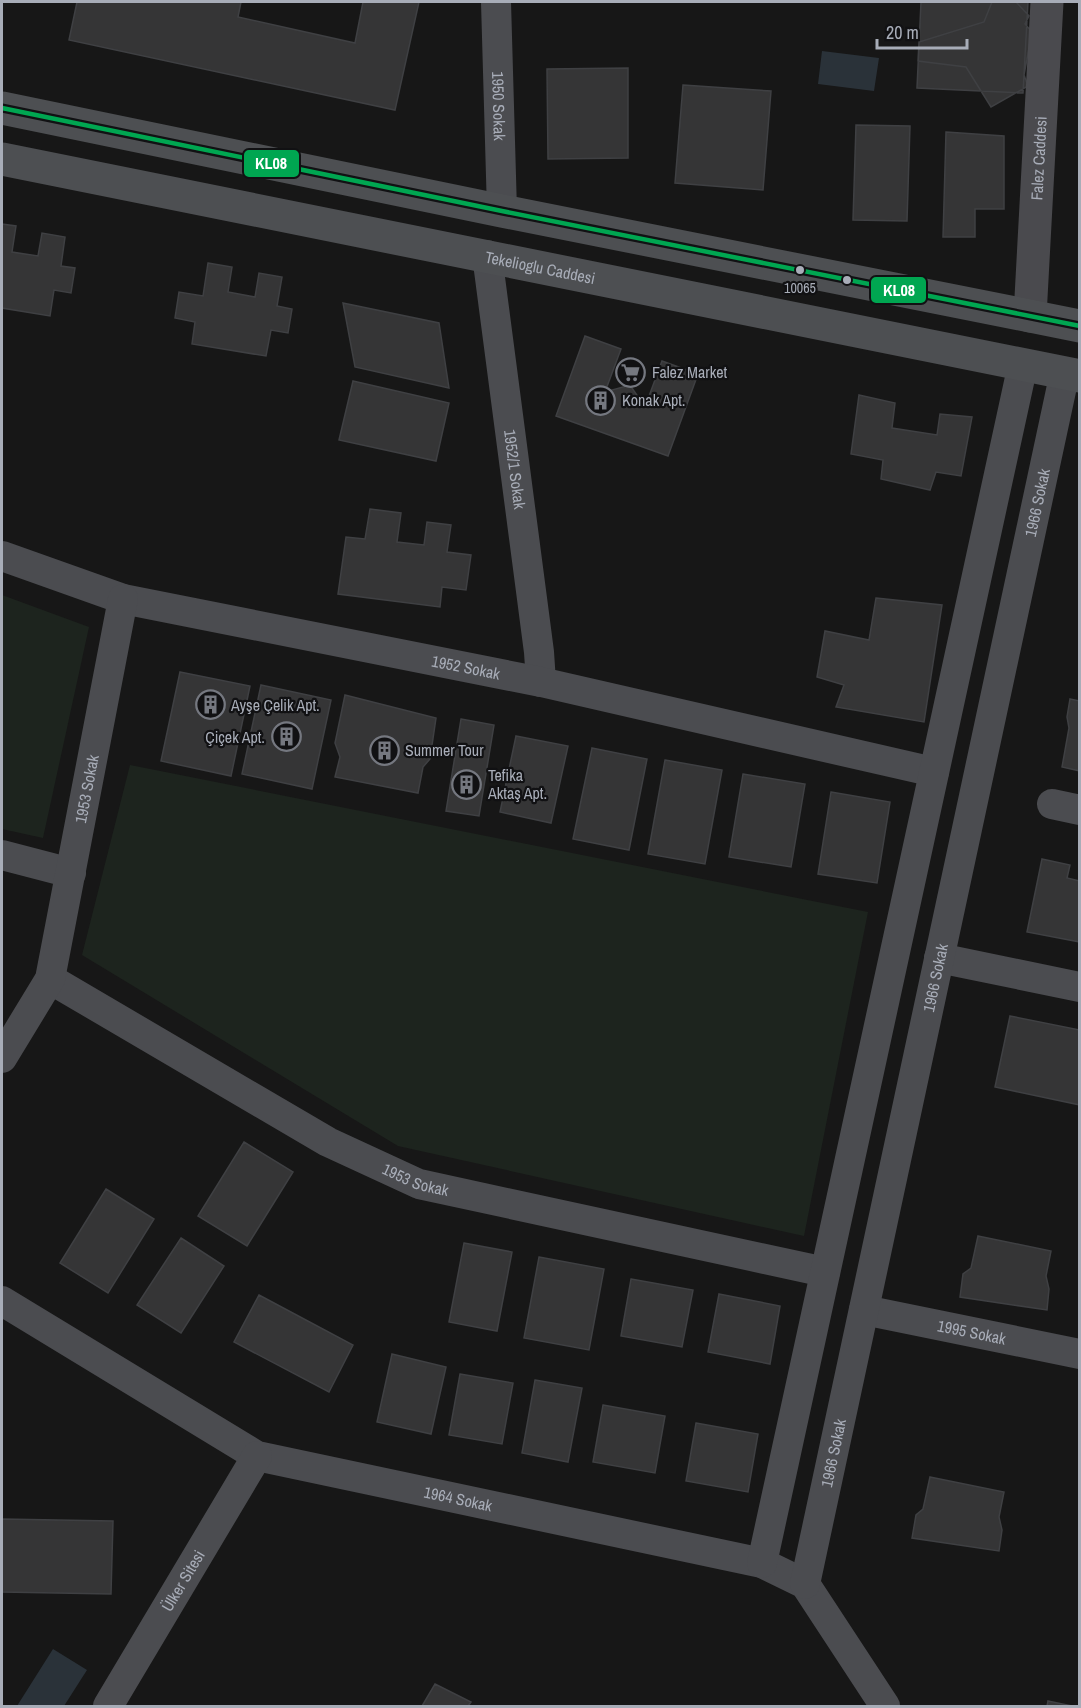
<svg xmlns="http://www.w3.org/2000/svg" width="1081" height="1708" font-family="'Archivo Narrow',sans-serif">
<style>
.green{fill:#1d241e}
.water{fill:#2a3239}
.building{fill:#353536;stroke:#3f4043;stroke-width:1.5}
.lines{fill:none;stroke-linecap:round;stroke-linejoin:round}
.street{stroke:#4b4c50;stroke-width:30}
.secondary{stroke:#4a4a4e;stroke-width:33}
.primary{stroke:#4d4f52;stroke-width:33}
.bus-1-casing{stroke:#111113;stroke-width:9}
.bus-1{stroke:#00a651;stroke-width:4.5}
.bus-dot{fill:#a8adb8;stroke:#111113;stroke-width:2}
.labels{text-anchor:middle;stroke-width:4.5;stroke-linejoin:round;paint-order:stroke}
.bus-label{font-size:14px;fill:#a8adb8;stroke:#111113}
.street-label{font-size:16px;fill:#a8adb8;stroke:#111113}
.poi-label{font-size:16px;fill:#a8adb8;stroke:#111113;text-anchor:start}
.line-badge{stroke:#111113;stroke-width:2}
.badge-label{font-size:16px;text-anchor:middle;font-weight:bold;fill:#fff}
</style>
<rect width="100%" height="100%" fill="#171717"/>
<path class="green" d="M2,595L89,627L43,838L2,829Z
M130,765L868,912L804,1236L398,1146L82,955Z"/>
<path class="water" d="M822,51L879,58L874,91L818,84Z
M53,1649L87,1670L64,1706H17Z"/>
<path class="building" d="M77,2H241L238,17L355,43L363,2H419L395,110L69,40Z
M921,2H1028L1023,93L917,88Z
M992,2H1016L1029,16L1025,24L1032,32L1024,75L1028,86L991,107L966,67L918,61L919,42L984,22Z
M628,68V158L548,159L547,69Z
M683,85L771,91L763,190L675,183Z
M856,125L910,126L907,221L853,220Z
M946,132L1004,136V209H975V237H943Z
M2,224L16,226L12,252L38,256L42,233L65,237L61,266L75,268L71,293L54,290L50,316L2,308Z
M208,263L232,267L228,292L255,297L259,273L282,277L277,306L292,309L288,333L271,330L266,356L192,344L195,322L175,318L179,292L203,296Z
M343,303L439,323L449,388L355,367Z
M585,336L621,349L605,392L630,385L645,407L662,361L698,374L668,456L556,416Z
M353,381L449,403L436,461L339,440Z
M859,395L895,403L892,428L937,435L940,414L972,417L961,476L936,472L930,490L881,479L883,460L851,454Z
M370,509L401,513L397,542L424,545L427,522L451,525L447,552L471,555L466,590L442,587L440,607L338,594L346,537L365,539Z
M876,598L942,605L924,722L836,707L844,685L817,677L825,631L869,640Z
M180,672L250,686L231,776L161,761Z
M261,685L331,700L312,789L242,774Z
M345,695L436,718L430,759L423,767L418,793L335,777L340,757L335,743Z
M1070,699L1080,701V771L1062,767L1069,728L1067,717Z
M461,719L494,725L479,816L446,811Z
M516,736L568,746L551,823L500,812Z
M592,748L647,759L629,850L573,839Z
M665,760L722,770L705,864L648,854Z
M743,774L805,784L791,867L729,857Z
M831,792L890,802L877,883L818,874Z
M1042,859L1070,865L1067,878L1080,881V942L1027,932Z
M1010,1016L1080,1030V1105L995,1087Z
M244,1142L293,1172L247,1246L198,1216Z
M106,1189L154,1219L108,1293L60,1263Z
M978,1236L1051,1251L1046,1276L1049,1289L1047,1310L960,1297L963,1274L971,1268Z
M181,1238L224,1266L181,1333L137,1305Z
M464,1243L512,1252L497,1331L449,1322Z
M539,1257L604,1269L589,1350L524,1338Z
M631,1279L693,1290L682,1347L621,1336Z
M719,1294L780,1306L770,1364L708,1352Z
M259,1295L353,1345L329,1392L234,1342Z
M392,1354L446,1367L431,1434L377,1422Z
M460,1374L513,1383L502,1444L449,1435Z
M535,1380L582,1388L568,1462L522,1453Z
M603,1405L665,1416L655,1473L593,1462Z
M696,1423L758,1434L748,1492L686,1481Z
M930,1477L1004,1492L999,1517L1002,1530L999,1551L912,1538L916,1515L923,1509Z
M2,1519L113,1521L111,1594L2,1592Z
M435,1684L471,1702L468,1706H422Z
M1048,1701L1072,1706H1047Z"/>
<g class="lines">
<g class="street">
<path id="s1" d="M496,2L502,211"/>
<path id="s2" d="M487,255L539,652L541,682"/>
<path id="s3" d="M2,556L123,599L541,682L934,772"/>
<path d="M1052,804L1080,810"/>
<path d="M2,855L71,873"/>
<path d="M939,958L1080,987"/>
<path id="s4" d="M50,979L328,1142L419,1184L825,1272"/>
<path id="s5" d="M2,1058L50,979L123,599"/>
<path id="s6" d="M2,1301L257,1456L762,1563L805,1584L885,1706"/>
<path id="s7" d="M864,1310L1080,1354"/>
<path d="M762,1563L1023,364"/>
<path id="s8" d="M805,1584L1065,372"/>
<path id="s9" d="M108,1706L257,1456"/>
</g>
<path class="secondary" id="s10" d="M1030,316L1047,2"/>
<g class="primary">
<path d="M2,108L502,211L1080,326"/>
<path id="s11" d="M2,159L1080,376"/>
</g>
<defs>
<path id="bus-1" d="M2,108L502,211L1080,326"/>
</defs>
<use href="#bus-1" class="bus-1-casing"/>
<use href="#bus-1" class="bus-1"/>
</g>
<defs>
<symbol id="supermarket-ring" viewBox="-11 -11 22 22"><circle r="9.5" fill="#111113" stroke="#757880" stroke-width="1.5"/><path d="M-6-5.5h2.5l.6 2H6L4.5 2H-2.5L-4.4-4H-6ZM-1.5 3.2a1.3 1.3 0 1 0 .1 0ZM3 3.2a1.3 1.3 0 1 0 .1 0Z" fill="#757880"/></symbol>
<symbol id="building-ring" viewBox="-11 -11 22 22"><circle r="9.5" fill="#111113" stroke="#757880" stroke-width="1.5"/><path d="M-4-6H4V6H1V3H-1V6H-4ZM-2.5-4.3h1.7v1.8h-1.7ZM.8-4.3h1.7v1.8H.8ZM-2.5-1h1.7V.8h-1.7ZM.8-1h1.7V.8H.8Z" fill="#757880"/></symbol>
</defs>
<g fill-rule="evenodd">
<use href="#supermarket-ring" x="614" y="356" width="33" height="33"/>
<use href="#building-ring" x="584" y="384" width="33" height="33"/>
<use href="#building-ring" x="194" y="688" width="33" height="33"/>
<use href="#building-ring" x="270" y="720" width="33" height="33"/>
<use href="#building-ring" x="368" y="734" width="33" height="33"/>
<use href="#building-ring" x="450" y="768" width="33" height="33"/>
</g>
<g class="bus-dot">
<circle cx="800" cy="270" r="5"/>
<circle cx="847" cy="280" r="5"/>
</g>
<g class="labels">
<g class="bus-label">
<text x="800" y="293">10065</text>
</g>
<g class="street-label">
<text dy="6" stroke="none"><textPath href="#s1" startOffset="104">1950 Sokak</textPath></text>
<text dy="6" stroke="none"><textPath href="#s10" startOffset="158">Falez Caddesi</textPath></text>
<text dy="6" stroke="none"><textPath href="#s11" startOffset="549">Tekelioglu Caddesi</textPath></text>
<text dy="6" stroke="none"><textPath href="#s2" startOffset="216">1952/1 Sokak</textPath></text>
<text dy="6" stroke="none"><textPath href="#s8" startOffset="1106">1966 Sokak</textPath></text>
<text dy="6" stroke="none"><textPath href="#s3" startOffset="478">1952 Sokak</textPath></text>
<text dy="6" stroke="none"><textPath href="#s5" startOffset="286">1953 Sokak</textPath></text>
<text dy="6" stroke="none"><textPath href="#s8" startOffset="620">1966 Sokak</textPath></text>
<text dy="6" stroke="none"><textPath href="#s4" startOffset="418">1953 Sokak</textPath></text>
<text dy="6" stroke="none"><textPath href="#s7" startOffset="110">1995 Sokak</textPath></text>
<text dy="6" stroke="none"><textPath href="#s8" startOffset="134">1966 Sokak</textPath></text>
<text dy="6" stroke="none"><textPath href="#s6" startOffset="504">1964 Sokak</textPath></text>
<text dy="6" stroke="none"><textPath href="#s9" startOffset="146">Ülker Sitesi</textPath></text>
</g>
<g class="poi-label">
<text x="652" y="378">Falez Market</text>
<text x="622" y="406">Konak Apt.</text>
<text x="231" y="711">Ayşe Çelik Apt.</text>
<text x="265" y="743" text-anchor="end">Çiçek Apt.</text>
<text x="405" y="756">Summer Tour</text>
<text x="488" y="781">Tefika<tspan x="488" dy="18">Aktaş Apt.</tspan></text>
</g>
</g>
<g class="line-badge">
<rect x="243" y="149" width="57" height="29" rx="6" fill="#00a651"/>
<rect x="870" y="276" width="57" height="28" rx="6" fill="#00a651"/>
</g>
<g class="badge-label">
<text x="271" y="169">KL08</text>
<text x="899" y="296">KL08</text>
</g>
<rect width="1081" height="1708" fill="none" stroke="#a8adb8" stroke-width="6"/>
<path d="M877 39v9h90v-9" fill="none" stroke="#a8adb8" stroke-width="3"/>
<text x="886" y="39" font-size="18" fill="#a8adb8" stroke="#111113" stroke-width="4.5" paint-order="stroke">20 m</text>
</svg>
